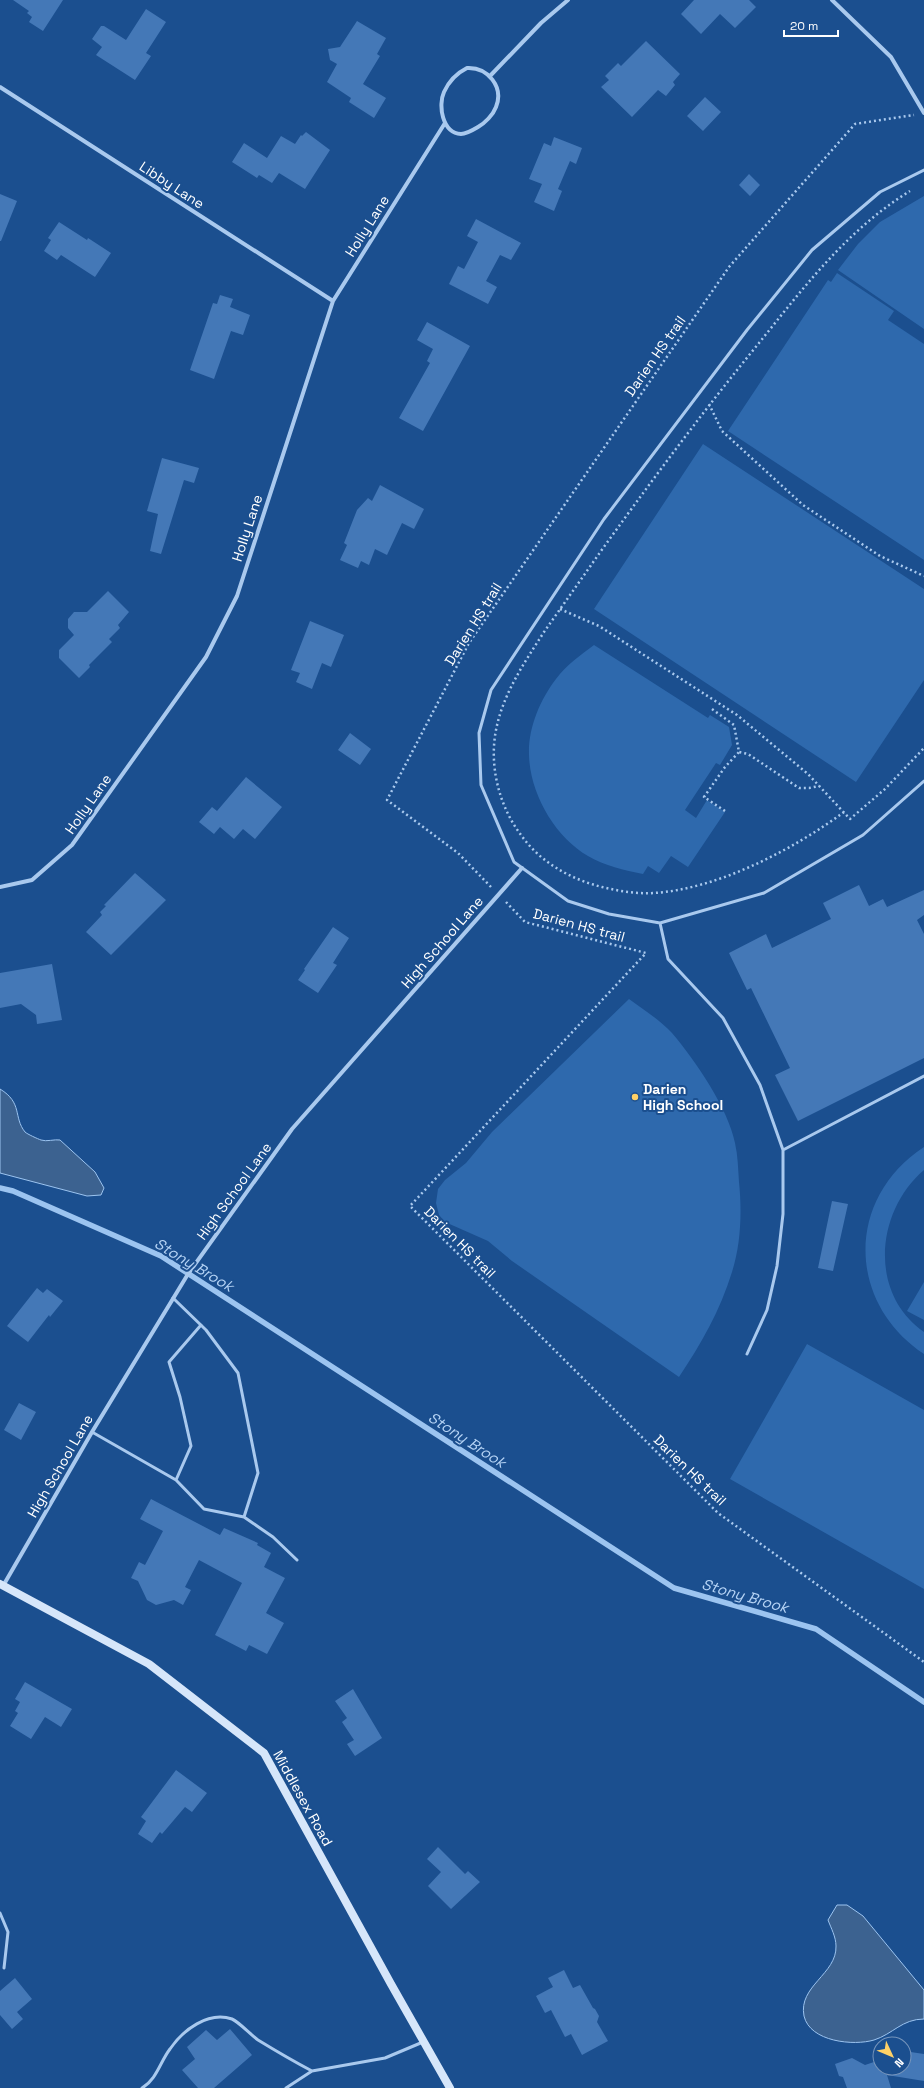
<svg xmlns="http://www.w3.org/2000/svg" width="924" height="2088" font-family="'Space Grotesk',sans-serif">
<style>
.green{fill:#2e69ad}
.water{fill:#3c6290;stroke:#9cc4f0}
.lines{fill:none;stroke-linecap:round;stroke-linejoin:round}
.stream{stroke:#9cc4f0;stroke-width:5.5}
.building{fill:#4478b7}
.path{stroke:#a9c9ee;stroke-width:2.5;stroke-dasharray:2 3;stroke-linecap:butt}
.service{stroke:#a9c9ee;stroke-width:3}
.minor{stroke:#a9c9ee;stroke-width:4}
.secondary{stroke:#d6e6fa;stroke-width:8}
.poi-dot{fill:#ffd166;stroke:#1b4f8f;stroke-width:1.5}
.labels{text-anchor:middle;stroke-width:4;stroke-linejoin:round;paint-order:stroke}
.street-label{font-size:14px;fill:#fff;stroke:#1b4f8f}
.poi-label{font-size:14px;font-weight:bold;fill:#fff;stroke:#1b4f8f;text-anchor:start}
.water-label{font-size:15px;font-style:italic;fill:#b5d3f5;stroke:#1b4f8f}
</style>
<rect width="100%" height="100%" fill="#1b4f8f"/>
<path class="green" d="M924,196V329L838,270L858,244L880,222Z
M837,273L894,311L888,320L924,344V560L728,431L828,280L831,282Z
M703,444L924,589V680L856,782L594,609Z
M594,645L708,718L710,715L729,727L732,745L720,765L716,763L685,810L696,818L707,800L725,812L688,867L671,856L659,873L648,866L643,874C624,870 605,866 588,856C555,837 530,794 529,755C528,728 540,700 556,679C566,665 581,655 594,645Z
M629,999C644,1010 660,1020 672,1033C695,1060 728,1108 735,1143C738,1156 738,1169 739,1182C742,1211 741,1244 732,1272C720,1311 701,1344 679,1377L512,1261L488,1241L445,1222L439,1215L436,1203L438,1189L445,1180L466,1163L492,1132Z
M924,1147V1170C876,1211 868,1293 924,1332V1354C847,1303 845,1199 924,1147Z
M924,1282V1320L907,1311Z
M807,1344L924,1410V1589L730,1479Z"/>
<path class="water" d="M0,1089C23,1103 13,1117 25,1132C27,1134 38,1139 41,1140C46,1142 55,1139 60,1140L95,1172L104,1188L101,1195L87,1196L0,1173Z
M837,1905H847L863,1916L924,1990V2019C902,2019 893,2034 874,2040C854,2046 810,2042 804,2016C798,1986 837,1974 836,1946C836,1937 831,1928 828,1920Z"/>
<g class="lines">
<path class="stream" d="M0,1188L13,1191L161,1256L674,1588L816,1629L924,1702"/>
</g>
<path class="building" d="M13,0H63L43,31L29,22L32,17L27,13L29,11Z
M694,0H749L756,7L735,28L720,14L701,34L681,14Z
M146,9L166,22L146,53L151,56L135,80L96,55L102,47L92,39L101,26H104L126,40Z
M357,21L386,38L377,54L380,56L363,84L386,98L374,118L349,102L351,98L327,82L337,64L330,60L328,49L340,47Z
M646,41L680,74L673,82L675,85L666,96L658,90L632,117L601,87L609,80L605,76L618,63L621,66Z
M705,97L721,112L703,131L687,116Z
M306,132L330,150L305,189L279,173L272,183L259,175L257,178L232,162L244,143L267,158L281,136L295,144L301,135L302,136Z
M554,137L582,148L576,164L570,161L558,189L562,191L554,211L534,202L542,184L529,179L544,143L551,146Z
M749,174L760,185L750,196L739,185Z
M0,194L17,201L1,241H0Z
M476,219L521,243L511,260L500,255L486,281L497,287L488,304L449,284L458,266L464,269L478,242L467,236Z
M59,222L87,240L88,238L111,253L95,277L61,255L57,260L44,251L51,240L48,238Z
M220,295L233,299L230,307L250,315L243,335L231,331L214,379L190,370L213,303L217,304Z
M427,322L470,346L423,431L399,418L430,363L427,361L433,349L417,340Z
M162,458L199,468L194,483L184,480L161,554L150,551L158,514L147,511Z
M380,485L424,509L414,529L402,523L387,555L375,549L369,565L361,561L358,568L340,560L347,545L344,543L357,510L368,498L372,501Z
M108,591L129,612L118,625L120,628L109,639L112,642L89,665L90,667L79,678L59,658V650L74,635L68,628V619L74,612H87Z
M310,621L344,635L331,667L322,663L312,689L296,682L300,673L291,670Z
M350,733L371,749L360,765L338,750Z
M246,777L282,807L255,839L243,829L234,839L220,827L214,834L199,822L212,807L217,811Z
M135,873L166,900L111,955L86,932L102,915L100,912L106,906L104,905Z
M859,885L869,906L883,899L887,907L924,890V915L917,920L924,934V1058L798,1121L775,1075L790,1068L751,988L747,990L729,953L766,934L772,948L831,919L823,903Z
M333,927L349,938L333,963L337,965L318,993L298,980L305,970L304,969Z
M52,964L62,1020L37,1024L36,1015L21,1004L0,1008V973Z
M832,1201L848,1204L833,1271L818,1268Z
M37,1288L43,1293L47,1289L63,1301L50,1317L49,1315L28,1342L7,1326Z
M19,1403L36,1412L21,1440L4,1430Z
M151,1499L220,1535L224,1528L258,1543L257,1545L271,1553L264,1567L285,1578L266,1613L284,1623L267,1654L249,1645L246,1651L215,1635L242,1583L199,1560L185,1587L191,1590L183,1605L174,1600L156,1605L147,1600L138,1581L131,1578L139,1562L145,1565L163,1531L140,1519Z
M25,1682L72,1709L61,1727L45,1717L31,1739L10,1726L18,1713L15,1711L20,1702L15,1699Z
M353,1689L382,1738L355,1756L347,1744L354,1740L342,1722L347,1718L335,1701Z
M176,1770L207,1793L192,1812L185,1807L162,1834L160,1832L152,1843L138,1834L146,1821L141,1817Z
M438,1847L465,1874L468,1871L480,1882L451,1909L428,1886L441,1872L427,1859Z
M564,1970L573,1988L580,1985L593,2008L595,2009L599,2016L597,2022L608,2041L582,2055L571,2034L565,2037L551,2010L545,2013L536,1996L553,1987L548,1978Z
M15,1978L32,1999L17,2012L23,2019L12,2029L0,2015V1991Z
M230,2029L252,2055L214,2088H198L182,2070L195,2059L187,2047L206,2030L217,2040Z
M904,2051L924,2054V2081L887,2075L891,2088H847L843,2077L839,2076L835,2064L852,2058L865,2065L880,2060V2068H904Z"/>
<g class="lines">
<path class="path" d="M709,404L722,431L803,505L880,556L924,576
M560,609L599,626L737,715L808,774L850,819L885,789L924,748
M712,709L734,725L739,752L748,754L799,788H809L819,786
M725,811L704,797L725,767L739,752
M844,812C794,849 718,889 654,893C636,894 619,891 602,887C570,879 540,862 521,835C499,806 489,766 496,730C503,694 524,663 544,632C563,605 582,578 601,551C652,480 704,410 759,343C804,287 848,229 910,191
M491,887L458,853L387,800L469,643L729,267L855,124L914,115
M506,902L525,922L646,953L410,1206L718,1513L924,1662"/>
<path class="service" d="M924,170L880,192L812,250L747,330L604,519L491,690L479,733L481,785L514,862L568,901L609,914L660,923L764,893L863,835L924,781
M660,923L668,959L723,1018L760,1085L783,1150V1214L777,1266L767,1310L747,1354
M783,1150L924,1076
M173,1298L206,1330L238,1373L258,1473L244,1517
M92,1432L176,1480L204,1509L244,1517L273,1537L297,1560
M176,1480L191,1446L180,1397L169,1362L201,1325
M0,1913L8,1932L4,1968
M142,2088C157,2079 160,2062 170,2049C183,2030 208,2011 232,2019C239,2022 251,2035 258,2040C276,2051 293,2061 312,2071
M286,2088L312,2071L385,2058L423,2042"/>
<path class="minor" d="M832,0L891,57L924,113
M467,68C488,67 504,87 496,107C493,115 485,123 478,127C473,130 466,134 461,134C442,133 438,105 444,92C449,81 457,73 467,68Z
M490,76L541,23L568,0
M0,87L333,301
M0,887L32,880L72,845L206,657L237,596L333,301L445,123
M3,1586L92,1432L188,1274L292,1129L522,868"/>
<path class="secondary" d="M0,1584L149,1664L264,1753L391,1984L450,2088"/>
</g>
<circle class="poi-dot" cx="635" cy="1097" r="4"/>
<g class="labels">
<g class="street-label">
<text transform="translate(172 185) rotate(33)" y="5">Libby Lane</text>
<text transform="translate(367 226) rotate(-58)" y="5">Holly Lane</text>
<text transform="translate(655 356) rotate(-55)" y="5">Darien HS trail</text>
<text transform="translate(247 528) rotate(-72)" y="5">Holly Lane</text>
<text transform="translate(473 624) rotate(-58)" y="5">Darien HS trail</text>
<text transform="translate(88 804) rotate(-55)" y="5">Holly Lane</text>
<text transform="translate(579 925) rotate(15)" y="5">Darien HS trail</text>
<text transform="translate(442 942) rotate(-49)" y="5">High School Lane</text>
<text transform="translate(234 1191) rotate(-54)" y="5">High School Lane</text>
<text transform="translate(460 1242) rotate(45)" y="5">Darien HS trail</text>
<text transform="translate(60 1466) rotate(-60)" y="5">High School Lane</text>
<text transform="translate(690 1470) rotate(44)" y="5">Darien HS trail</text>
<text transform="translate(303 1798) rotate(61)" y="5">Middlesex Road</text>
</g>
<g class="poi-label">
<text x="643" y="1094">Darien<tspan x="643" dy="16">High School</tspan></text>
</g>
<g class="water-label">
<text transform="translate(194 1265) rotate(31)" y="5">Stony Brook</text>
<text transform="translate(467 1440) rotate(33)" y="5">Stony Brook</text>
<text transform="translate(745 1596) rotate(16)" y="5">Stony Brook</text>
</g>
</g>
<g transform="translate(892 2056) rotate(134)"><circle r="19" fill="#1b4f8f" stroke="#7695bc"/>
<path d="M0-3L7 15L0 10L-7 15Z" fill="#ffd166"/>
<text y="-6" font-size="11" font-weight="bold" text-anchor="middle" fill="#ffffff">N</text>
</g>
<path d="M784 30v6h54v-6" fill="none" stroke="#ffffff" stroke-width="2"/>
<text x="790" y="30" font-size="12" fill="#ffffff" stroke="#1b4f8f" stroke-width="3" paint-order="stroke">20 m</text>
</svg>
